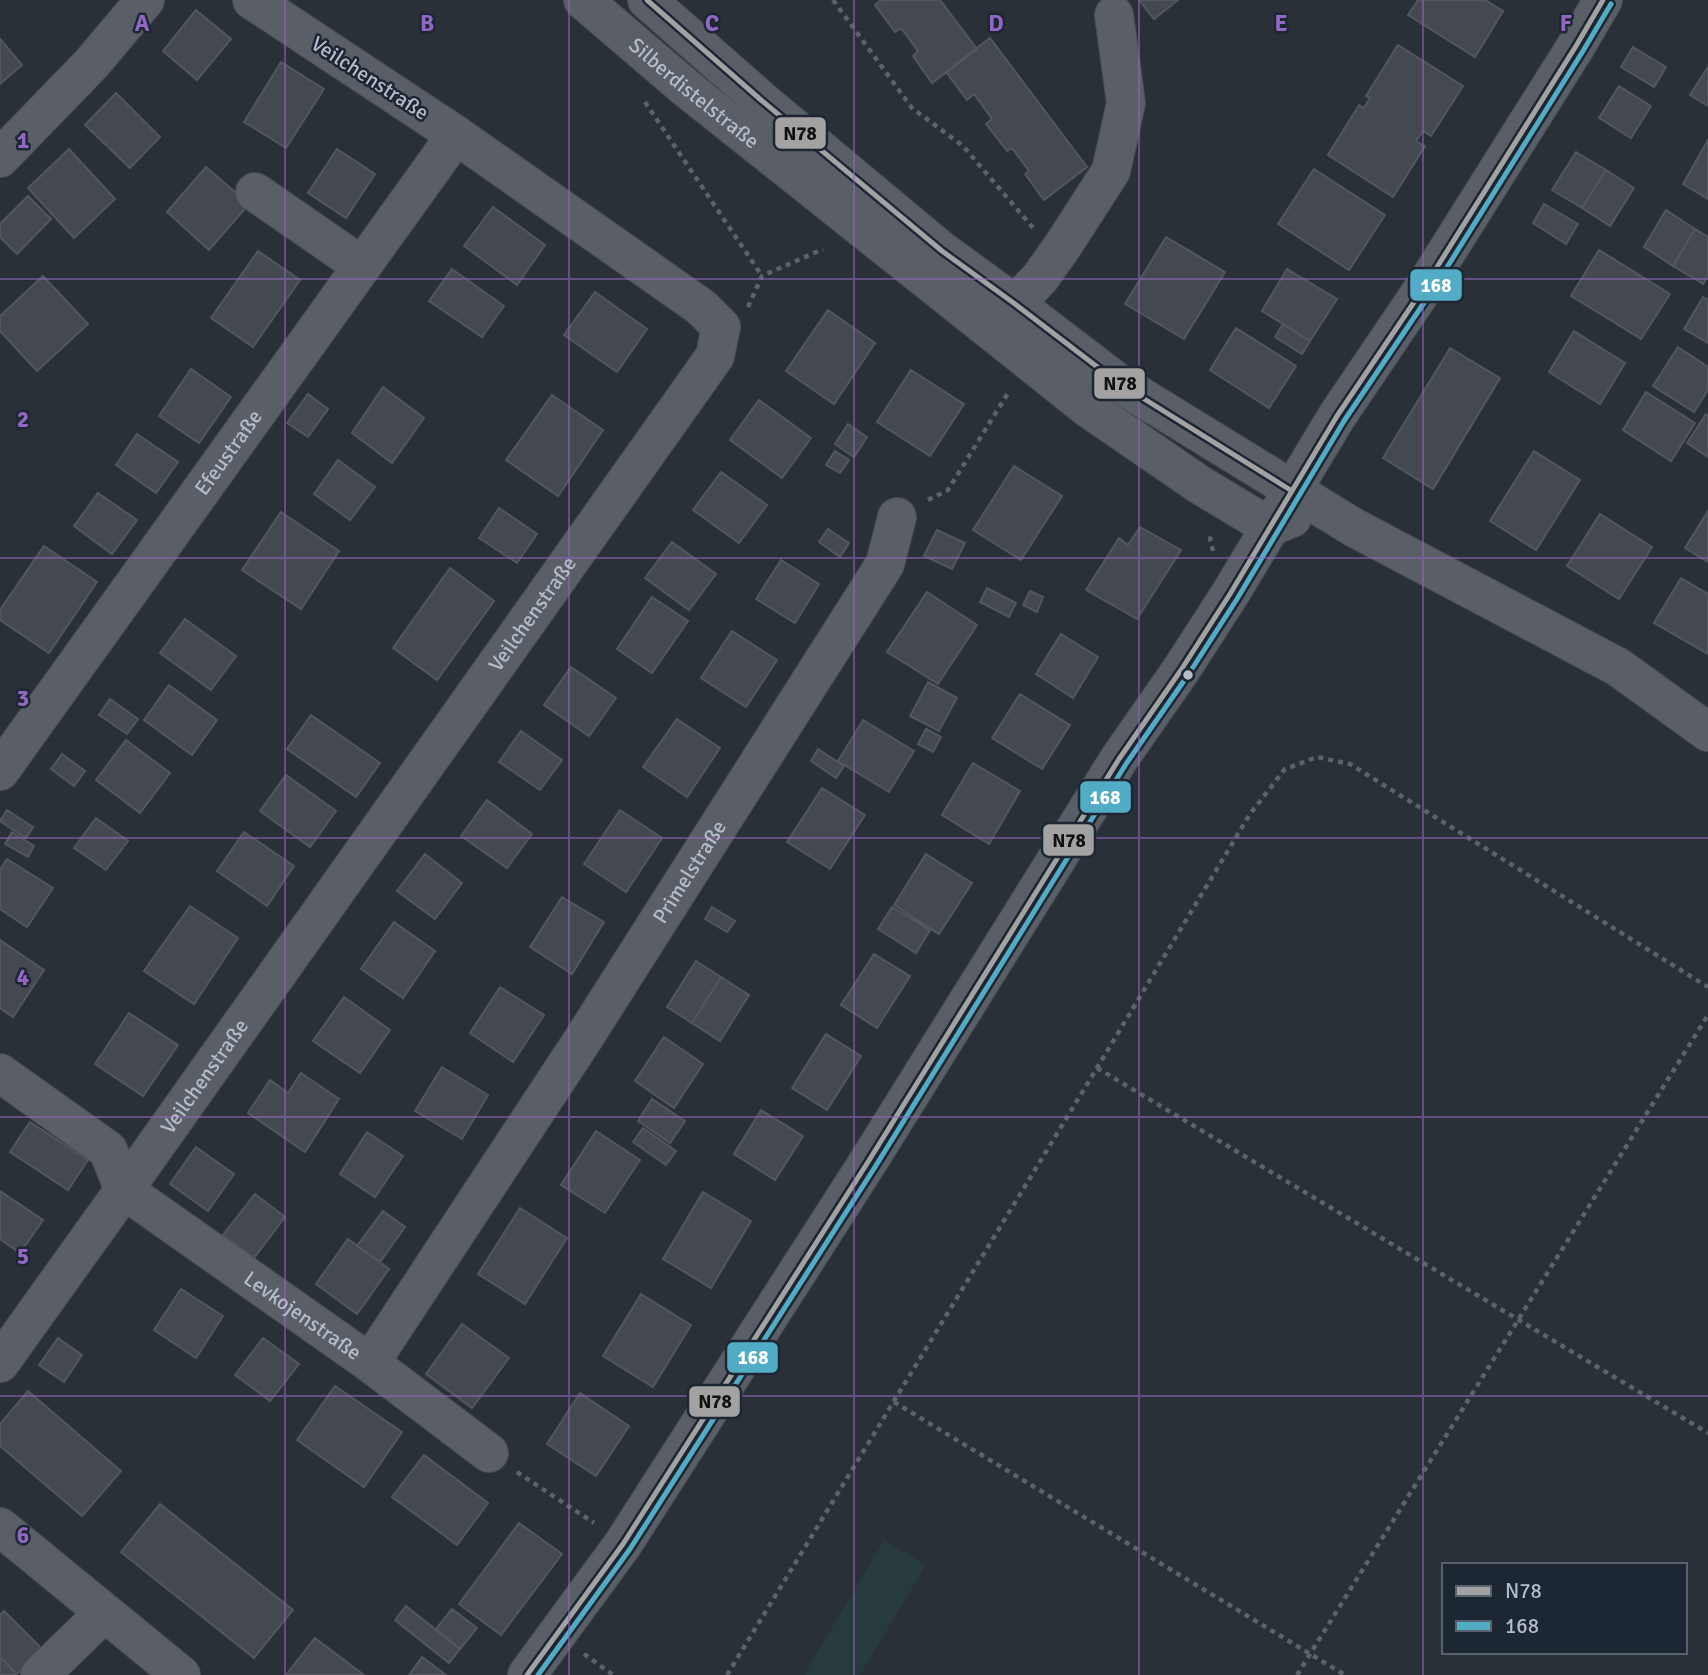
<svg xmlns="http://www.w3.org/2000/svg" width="1708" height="1675" font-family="Signika,sans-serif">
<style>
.green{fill:#273a3e}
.building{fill:#444950;stroke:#52575f;stroke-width:2}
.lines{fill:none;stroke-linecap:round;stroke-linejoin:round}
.minor-casing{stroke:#484c53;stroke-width:40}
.path{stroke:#5d636a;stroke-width:4.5;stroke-dasharray:5 5;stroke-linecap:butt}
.minor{stroke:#5a5e66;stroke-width:38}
.bus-1-casing{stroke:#1d2633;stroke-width:10}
.bus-2-casing{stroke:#1d2633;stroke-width:10}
.bus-1{stroke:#a2a2a2;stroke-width:5}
.bus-2{stroke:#53acc5;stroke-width:5}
.grid{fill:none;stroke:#9266c3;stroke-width:2;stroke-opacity:0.55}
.bus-dot{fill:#b4bcc9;stroke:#1d2633;stroke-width:2.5}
.labels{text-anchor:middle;stroke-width:5;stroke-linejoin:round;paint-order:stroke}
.street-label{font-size:21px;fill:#b4bcc9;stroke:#1d2633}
.grid-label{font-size:23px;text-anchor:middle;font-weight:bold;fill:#9266c3;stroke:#1d2633;stroke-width:5;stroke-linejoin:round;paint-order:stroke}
.line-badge{stroke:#1d2633;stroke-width:2.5}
.badge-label{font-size:19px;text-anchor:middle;font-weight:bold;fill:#fff}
.pale-badge-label{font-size:19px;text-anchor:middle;font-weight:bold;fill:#111}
</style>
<rect width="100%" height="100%" fill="#2a3038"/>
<path class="green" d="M884,1540L926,1565L860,1675H804Z"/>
<path class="building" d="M881,0H940L977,49L932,83L913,56L918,51L901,28L895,32L875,5Z
M1139,0H1178L1154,19Z
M1418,0H1485L1503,11L1475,57L1408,15Z
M196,10L231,39L197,80L163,51Z
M990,38L1087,167L1044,200L1025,174L1029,171L1012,148L1007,151L986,124L992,119L974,94L967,100L946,72Z
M0,39L22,65L0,84Z
M1398,45L1463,86L1431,136L1423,131L1416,141L1425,146L1393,197L1328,155L1359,105L1364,108L1370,98L1366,96Z
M1633,47L1666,67L1654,87L1621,67Z
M281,62L324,89L286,148L244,122Z
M1708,67V106L1690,95Z
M1619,86L1651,106L1631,138L1599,118Z
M116,93L160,137L130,168L85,125Z
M1708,140V199L1683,184Z
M69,149L115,199L74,238L28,188Z
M337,149L375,174L346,218L308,193Z
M1576,152L1606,170L1582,208L1552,190Z
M206,167L249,204L209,250L167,212Z
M1314,169L1385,215L1349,270L1278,224Z
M1606,170L1634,188L1610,226L1582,208Z
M28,196L51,219L17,254L0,237V224Z
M1544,204L1578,224L1566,244L1533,223Z
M493,207L545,245L517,285L464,246Z
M1666,210L1695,229L1673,266L1644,247Z
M1695,229L1708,237V276L1703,284L1673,266Z
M1166,237L1225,272L1184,339L1125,304Z
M1599,250L1670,294L1641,339L1571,296Z
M258,251L300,280L253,347L211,318Z
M452,269L504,306L482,337L429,301Z
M1287,269L1337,299L1310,341L1262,311Z
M43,276L88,324L37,371L0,331V316Z
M595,292L647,329L617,372L564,335Z
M1703,297L1708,300V343L1684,329Z
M828,310L875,343L834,404L786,371Z
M1283,324L1310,341L1302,354L1275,337Z
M1236,328L1296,366L1269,408L1210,370Z
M1574,331L1625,363L1600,404L1549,372Z
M1678,347L1708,367V390L1694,412L1653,386Z
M1450,348L1500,378L1433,489L1383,458Z
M191,369L231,397L199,443L159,416Z
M911,370L964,404L930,456L877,422Z
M383,387L424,418L392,463L352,433Z
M1646,392L1695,423L1671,461L1623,430Z
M308,394L328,409L308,437L287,423Z
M552,395L603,430L558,496L506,460Z
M759,400L811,438L782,478L730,440Z
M1706,414L1708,416V457L1687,443Z
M848,424L867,437L854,457L835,444Z
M137,434L178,462L156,493L116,465Z
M835,451L849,460L840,473L826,465Z
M1534,451L1580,480L1536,550L1490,521Z
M338,460L375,487L350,520L314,494Z
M1014,466L1062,496L1021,560L973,530Z
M721,472L767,505L739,543L693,510Z
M98,493L137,520L112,554L74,526Z
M499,508L537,534L517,563L479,538Z
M1708,511V562L1685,548Z
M281,512L339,551L301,609L242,570Z
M1600,514L1652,547L1619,599L1567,566Z
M1140,527L1181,550L1137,619L1086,590L1119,538L1128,545Z
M828,529L849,543L840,557L819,542Z
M937,530L965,543L952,569L924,556Z
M672,542L716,574L689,610L645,578Z
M44,546L97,582L49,653L0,620V610Z
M781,560L819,584L795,623L756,599Z
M450,568L494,601L437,680L393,648Z
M1681,578L1708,594V654L1654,623Z
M987,588L1016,603L1009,617L980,602Z
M1030,591L1043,597L1037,612L1023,605Z
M927,592L977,625L938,684L887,652Z
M652,597L688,621L652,673L617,649Z
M185,619L236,656L211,690L160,653Z
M732,631L777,660L746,707L701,678Z
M1061,634L1098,657L1073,698L1036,674Z
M571,667L616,698L589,736L544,705Z
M928,682L957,698L939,731L910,716Z
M169,685L217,720L192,755L144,720Z
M1020,694L1070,725L1042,769L992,738Z
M110,699L138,719L127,734L99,715Z
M311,715L380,763L356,797L287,749Z
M677,719L720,748L687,797L643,767Z
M863,720L914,751L889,792L838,761Z
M926,729L941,737L933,752L918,744Z
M521,731L562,760L540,790L499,762Z
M126,740L170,773L140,813L96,780Z
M818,749L844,766L836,778L811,761Z
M62,754L85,771L74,786L51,769Z
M973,763L1020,791L989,844L942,815Z
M286,775L336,811L310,847L260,811Z
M822,788L865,815L830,869L787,842Z
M487,800L532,834L507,868L461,836Z
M7,810L33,827L26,838L0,821Z
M620,810L662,838L626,892L584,864Z
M96,818L128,841L106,870L74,848Z
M12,832L34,846L28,857L5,844Z
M244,832L294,866L267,906L217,871Z
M425,854L462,883L435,919L397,891Z
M926,854L972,883L939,934L894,905Z
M7,859L53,888L27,927L0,909V870Z
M562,897L604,922L572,974L530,947Z
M190,906L238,938L194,1004L144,971Z
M712,907L735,921L727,932L705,919Z
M892,907L930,930L916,953L878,929Z
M394,922L435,951L403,998L361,969Z
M0,940L44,970L13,1017L0,1008Z
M874,954L910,976L877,1028L841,1005Z
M696,961L721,977L692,1023L667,1007Z
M721,977L749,995L720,1041L692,1023Z
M500,987L544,1015L513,1062L470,1033Z
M344,997L390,1030L360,1073L313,1041Z
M129,1013L178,1045L143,1096L95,1064Z
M826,1034L861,1056L827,1110L792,1088Z
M664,1037L703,1064L674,1108L635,1081Z
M442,1067L488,1095L462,1139L415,1111Z
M301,1073L339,1099L305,1152L248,1113L270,1080L288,1093Z
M652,1099L685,1121L670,1143L638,1121Z
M761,1110L803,1136L775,1180L734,1154Z
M30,1122L88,1160L68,1190L10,1152Z
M643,1128L676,1151L666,1165L633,1142Z
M596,1131L640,1160L605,1213L561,1185Z
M367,1132L403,1156L375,1197L340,1174Z
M196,1147L234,1174L208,1211L170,1184Z
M0,1191L43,1220L20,1253L0,1239Z
M703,1192L751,1221L711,1288L663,1259Z
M255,1194L285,1217L254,1258L223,1235Z
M520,1208L567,1238L525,1304L478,1274Z
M383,1211L405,1227L380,1262L357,1246Z
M348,1239L389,1269L357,1314L316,1284Z
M181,1289L223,1316L196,1358L154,1330Z
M641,1294L691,1325L653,1387L603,1356Z
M462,1324L509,1358L472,1408L426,1374Z
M58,1338L82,1355L64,1382L39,1365Z
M263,1338L299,1364L270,1401L235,1375Z
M335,1386L402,1432L364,1487L297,1440Z
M28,1391L121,1471L82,1516L0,1446V1424Z
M580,1393L629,1426L596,1476L547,1444Z
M424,1455L488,1503L457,1545L392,1497Z
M160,1504L293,1610L254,1658L121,1552Z
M519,1523L562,1554L501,1635L459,1604Z
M406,1606L460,1649L449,1663L395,1620Z
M452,1609L477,1628L460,1649L436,1629Z
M4,1611L42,1649L17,1674L0,1657V1615Z
M315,1638L364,1675H286Z
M0,1657L17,1674L16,1675H0Z
M422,1657L446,1675H409Z"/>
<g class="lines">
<defs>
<g id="minor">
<path id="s1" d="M583,0L686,88L1088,408L1200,485L1270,527L1292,518"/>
<path d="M647,0L761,100L942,251L1015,304L1117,382L1353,527L1618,667L1708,732"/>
<path d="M0,158L92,63L145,0"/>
<path d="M255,192L362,266"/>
<path d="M1015,304L1040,278L1062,247L1111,171L1126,103L1114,15"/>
<path id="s2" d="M0,771L456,135"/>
<path id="s3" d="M0,1073L108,1150L124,1190L370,1363L489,1453"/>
<path id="s4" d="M0,1363L124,1190L715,356L721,327L701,307L456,135L252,0"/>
<path id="s5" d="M370,1363L582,1041L885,564L897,517"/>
<path d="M0,1527L181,1675"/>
<path d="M40,1675L104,1613"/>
<path d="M527,1675L623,1544L868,1162L1119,759L1181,670L1230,594L1337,416L1427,283L1576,46L1603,0"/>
</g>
</defs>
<use href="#minor" class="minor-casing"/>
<path class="path" d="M833,0L912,108L963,146L1034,229
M645,102L762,276
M748,307L762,276L823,249
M928,500L948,490L1008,393
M1213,551L1210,539L1213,532
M1097,1068L1708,1433
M894,1402L1345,1675
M517,1472L594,1523
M584,1654L613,1675
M727,1675L1097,1068L1250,814L1285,769L1317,757L1350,764L1708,987
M1297,1675L1708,1015"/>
<use href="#minor" class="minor"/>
<defs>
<path id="bus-1" d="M647,0L761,100L942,251L1015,304L1117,382L1292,491
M527,1675L623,1544L868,1162L1119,759L1181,670L1230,594L1337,416L1427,283L1576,46L1603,0"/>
<path id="bus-2" d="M538,1675L630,1549L875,1167L1126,764L1188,675L1237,599L1344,421L1434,288L1583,51L1611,4"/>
</defs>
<use href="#bus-1" class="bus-1-casing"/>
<use href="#bus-2" class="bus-2-casing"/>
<use href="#bus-1" class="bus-1"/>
<use href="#bus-2" class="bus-2"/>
</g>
<path class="grid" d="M285,0V1675M569,0V1675M854,0V1675M1139,0V1675M1423,0V1675M0,279H1708M0,558H1708M0,838H1708M0,1117H1708M0,1396H1708"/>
<circle class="bus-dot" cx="1188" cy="675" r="6"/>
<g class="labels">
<g class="street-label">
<text transform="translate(370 78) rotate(33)" y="7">Veilchenstraße</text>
<text dy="7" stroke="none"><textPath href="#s1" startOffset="145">Silberdistelstraße</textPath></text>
<text dy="7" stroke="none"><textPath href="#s2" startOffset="392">Efeustraße</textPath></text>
<text dy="7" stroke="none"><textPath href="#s4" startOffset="919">Veilchenstraße</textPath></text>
<text dy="7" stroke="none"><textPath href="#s5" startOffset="586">Primelstraße</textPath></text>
<text dy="7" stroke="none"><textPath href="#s4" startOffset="352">Veilchenstraße</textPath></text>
<text dy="7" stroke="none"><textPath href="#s3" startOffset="394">Levkojenstraße</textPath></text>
</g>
</g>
<g class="grid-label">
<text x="142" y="31">A</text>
<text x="427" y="31">B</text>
<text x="712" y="31">C</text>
<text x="996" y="31">D</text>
<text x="1281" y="31">E</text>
<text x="1566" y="31">F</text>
<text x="23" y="148">1</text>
<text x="23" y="427">2</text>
<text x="23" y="706">3</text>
<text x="23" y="985">4</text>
<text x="23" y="1264">5</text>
<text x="23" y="1543">6</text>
</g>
<g class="line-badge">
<rect x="774" y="116" width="53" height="34" rx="7" fill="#a2a2a2"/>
<rect x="1409" y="268" width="54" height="34" rx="7" fill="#53acc5"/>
<rect x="1093" y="367" width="53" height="33" rx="7" fill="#a2a2a2"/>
<rect x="1079" y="780" width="53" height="34" rx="7" fill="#53acc5"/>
<rect x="1042" y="823" width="53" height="34" rx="7" fill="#a2a2a2"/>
<rect x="726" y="1341" width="53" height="33" rx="7" fill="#53acc5"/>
<rect x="688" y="1385" width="53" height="33" rx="7" fill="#a2a2a2"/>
</g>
<g class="badge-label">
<text x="1436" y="292">168</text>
<text x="1105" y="804">168</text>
<text x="753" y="1364">168</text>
</g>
<g class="pale-badge-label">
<text x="800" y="140">N78</text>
<text x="1120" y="390">N78</text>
<text x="1069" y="847">N78</text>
<text x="715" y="1408">N78</text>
</g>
<rect x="1442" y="1563" width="245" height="91" fill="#1d2633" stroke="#59626f" stroke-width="2"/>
<rect x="1456" y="1586" width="35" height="10" fill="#a2a2a2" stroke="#59626f" stroke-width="2"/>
<text x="1505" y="1598" font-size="21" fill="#b4bcc9">N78</text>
<rect x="1456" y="1621" width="35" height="10" fill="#53acc5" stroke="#59626f" stroke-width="2"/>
<text x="1505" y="1633" font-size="21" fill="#b4bcc9">168</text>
</svg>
